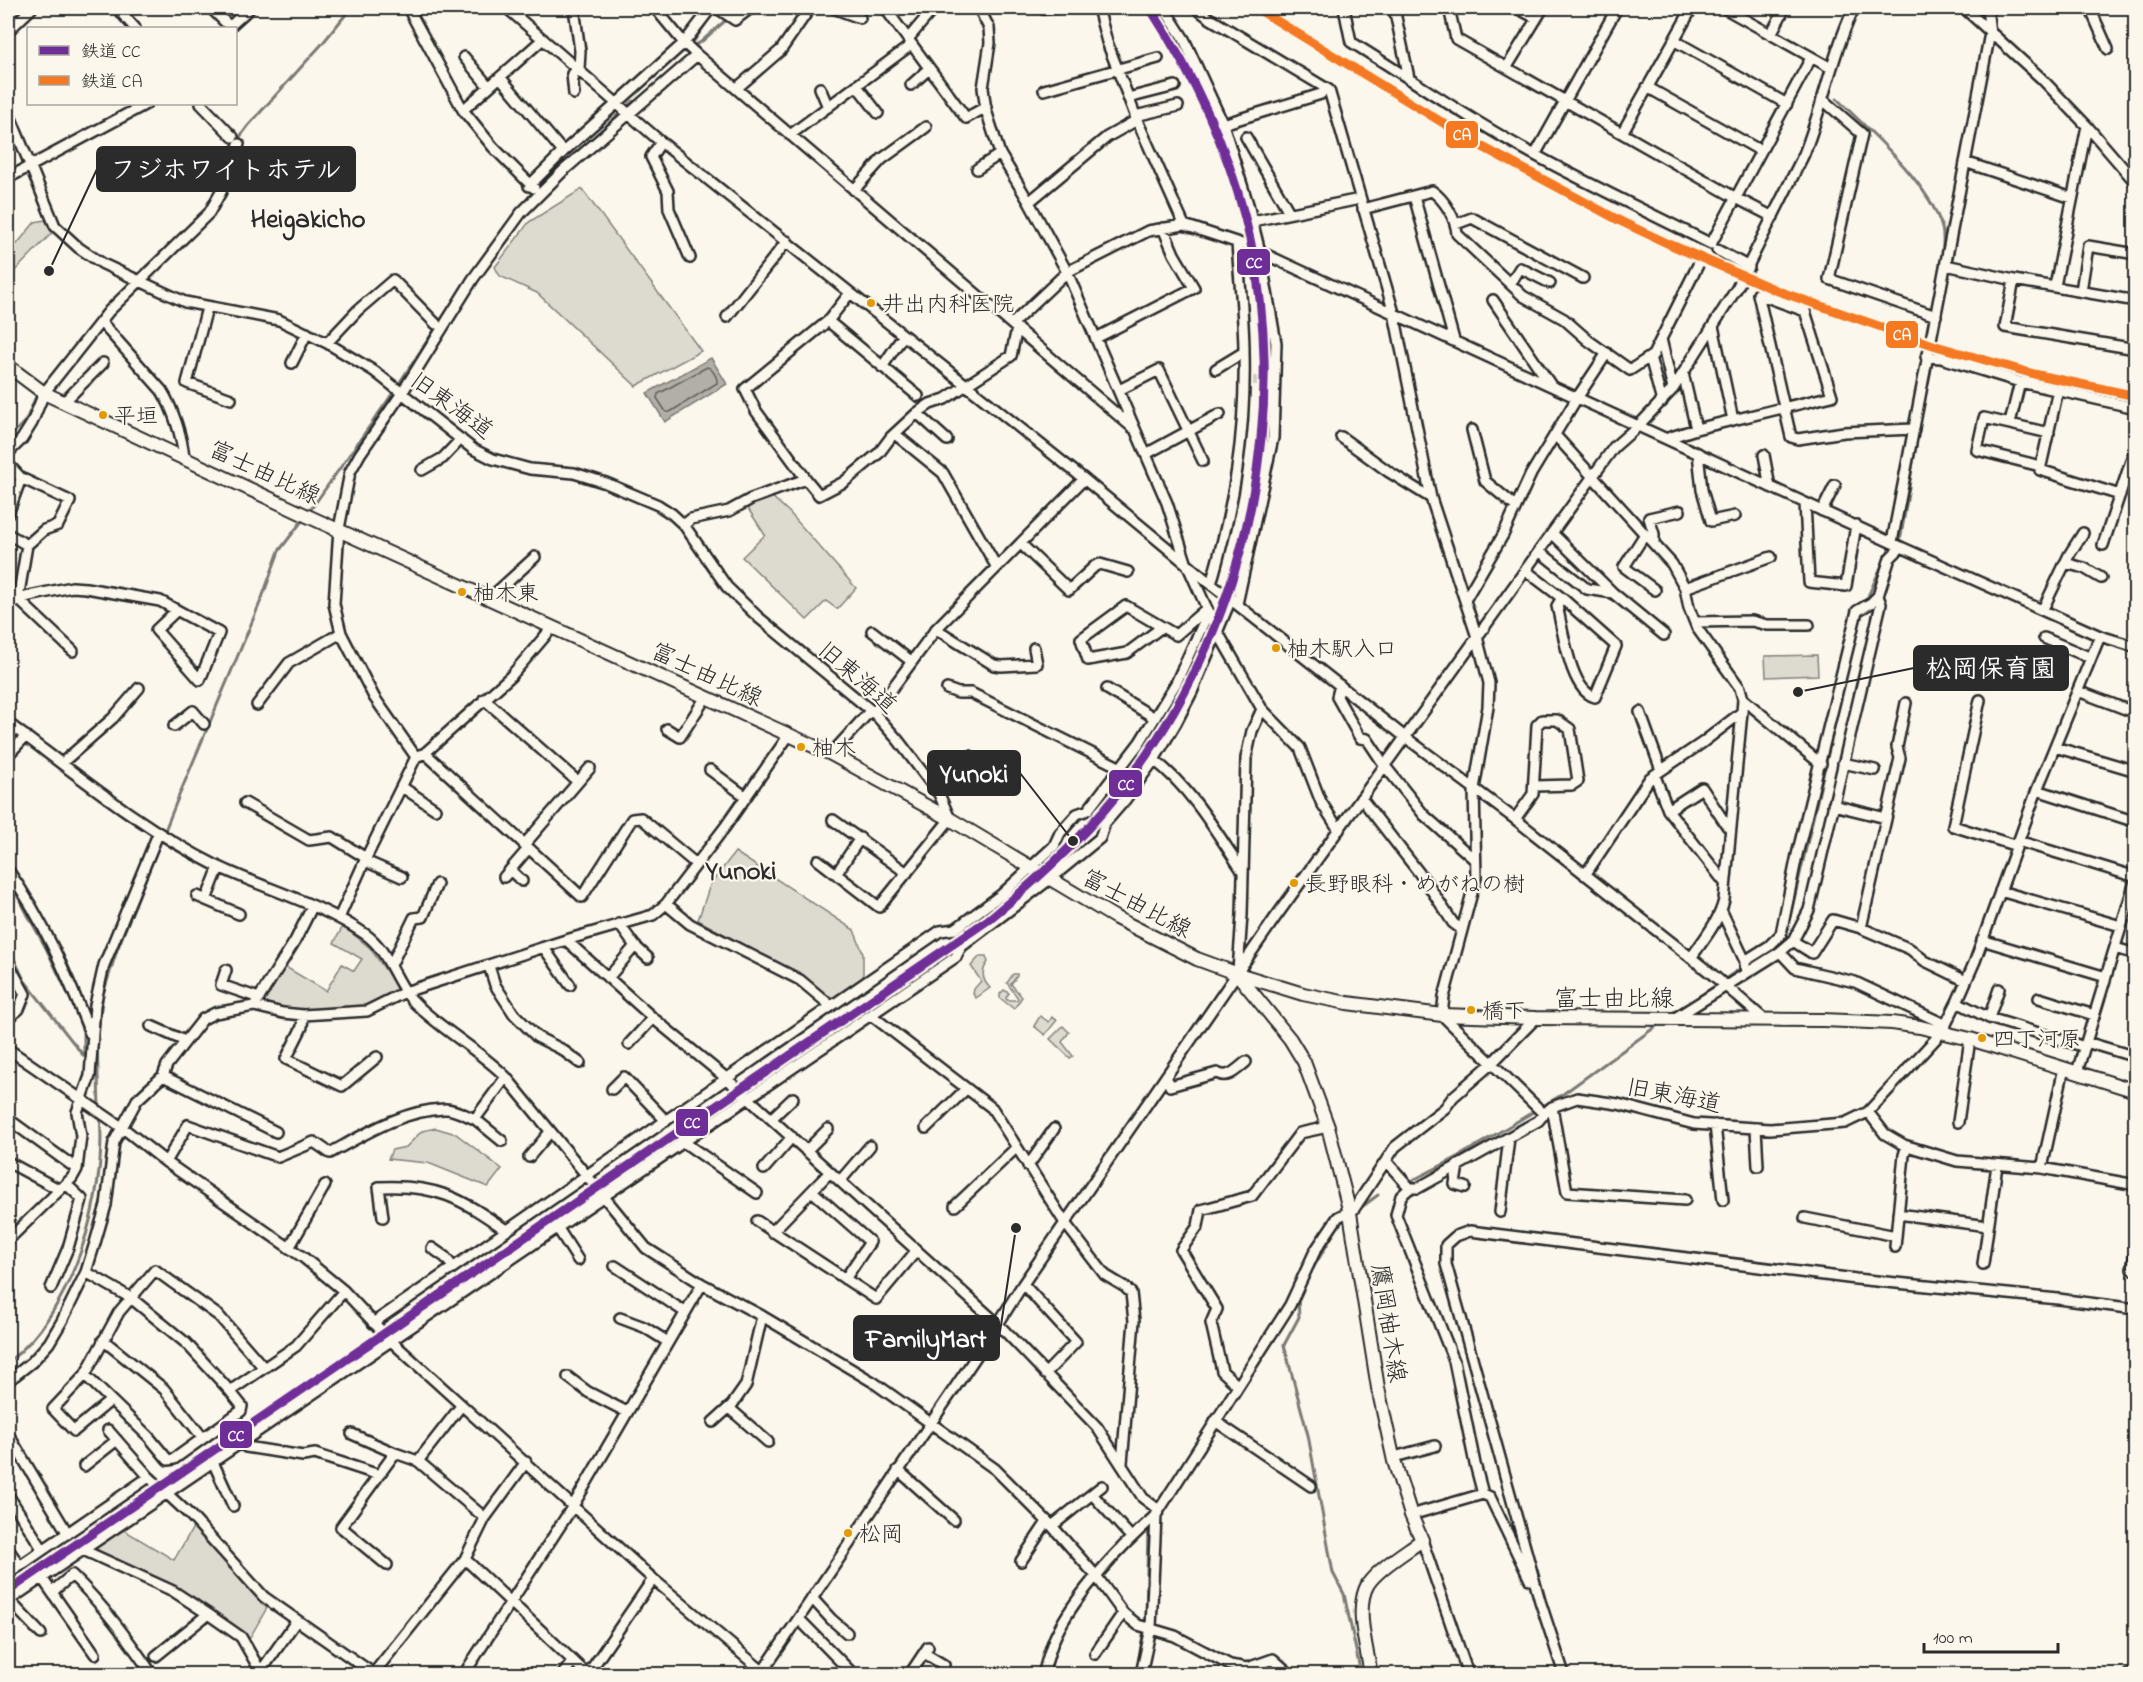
<svg xmlns="http://www.w3.org/2000/svg" width="2143" height="1682" font-family="'Indie Flower','Klee One',sans-serif">
<style>
.green{fill:#dddad0;stroke:#84827e;stroke-width:1.5}
.water{fill:#b1afa7;stroke:#7b7a75;stroke-width:1.5}
.lines{fill:none;stroke-linecap:round;stroke-linejoin:round}
.shore{stroke:#61605d;stroke-width:1.5}
.stream{stroke:#7b7a75;stroke-width:3}
.minor-tunnel{stroke:#d1cec5;stroke-width:9;stroke-dasharray:9 4.5;stroke-linecap:butt}
.minor-casing{stroke:#2b2b2b;stroke-width:14}
.major-casing{stroke:#2b2b2b;stroke-width:16}
.minor{stroke:#fbf7ec;stroke-width:9}
.major{stroke:#fbf7ec;stroke-width:12}
.rail-1-casing{stroke:#fbf7ec;stroke-width:14}
.rail-2-casing{stroke:#fbf7ec;stroke-width:14}
.rail-1{stroke:#6f2d98;stroke-width:9}
.rail-2{stroke:#f47921;stroke-width:9}
.bus-dot{fill:#e39a04;stroke:#fbf7ec;stroke-width:2}
.labels{text-anchor:middle;stroke-width:4.5;stroke-linejoin:round;paint-order:stroke}
.bus-label{font-size:22px;fill:#2b2b2b;stroke:#fbf7ec;text-anchor:start}
.street-label{font-size:24px;fill:#2b2b2b;stroke:#fbf7ec}
.quarter-label{font-size:27px;font-weight:bold;fill:#2b2b2b;stroke:#fbf7ec}
.leader{fill:none;stroke:#2b2b2b;stroke-width:2}
.callout-dot{fill:#2b2b2b;stroke:#fbf7ec;stroke-width:2}
.callout{fill:#2b2b2b;stroke:#2b2b2b;stroke-width:2}
.callout-label{font-size:26px;text-anchor:middle;font-weight:bold;fill:#fff}
.line-badge{stroke:#fbf7ec;stroke-width:2}
.badge-label{font-size:16px;text-anchor:middle;font-weight:bold;fill:#fff}
</style>
<rect width="100%" height="100%" fill="#fbf7ec"/>
<filter id="ink" filterUnits="userSpaceOnUse"><feTurbulence type="fractalNoise" baseFrequency=".0167" numOctaves="2"/><feDisplacementMap in="SourceGraphic" scale="12" xChannelSelector="R" yChannelSelector="G"/><feConvolveMatrix kernelMatrix="1 2 1 2 8 2 1 2 1" color-interpolation-filters="sRGB"/></filter>
<g filter="url(#ink)">
<path class="green" d="M582,189L701,351L636,386L537,293L500,276L495,267L529,222Z
M45,220L53,232L8,278V255L35,222Z
M770,495L789,512L856,588L837,609L826,601L807,620L742,557L765,535L747,507Z
M1817,655L1818,675L1766,677L1765,656Z
M735,852L854,930L863,953V977L829,1000L798,974L698,920L710,885Z
M343,926L370,948L398,988L396,991L362,1008L283,1009L261,1001L284,966L326,991L342,964L354,971L362,959L334,943Z
M980,956H986L988,962C981,971 982,980 990,988L976,998L973,994L974,989L981,981L971,966Z
M1013,974H1017V976L1011,984L1022,997L1014,1009L1000,998V994L1004,990L1009,993L1006,998L1007,1000H1017L1018,998L1007,983Z
M1040,1016L1049,1022L1052,1017L1057,1020L1045,1035L1034,1026Z
M1063,1026L1069,1032L1062,1042L1073,1056L1070,1058L1050,1039Z
M436,1128L456,1134L502,1169L488,1187L428,1163L388,1159L392,1150L406,1147L422,1131Z
M195,1524L216,1550L268,1606L249,1639L194,1597L93,1548L124,1530L174,1560Z"/>
<path class="water" d="M711,358L727,384L665,422L647,393Z"/>
<g class="lines">
<path class="shore" d="M707,367C712,368 718,378 717,383L670,412H666L657,398L658,394Z"/>
<path class="stream" d="M693,46L701,42L726,20
M686,53L715,10
M1837,99C1870,131 1930,184 1942,228C1945,239 1942,254 1941,265
M523,205L531,194L633,101
M186,229L207,209L231,149L248,126L322,44L351,8
M122,292L140,272L182,233
M42,389L56,370
M8,439L26,420L37,394
M309,512L388,400L464,285
M1865,603L1889,549L1901,536L1919,426
M8,879L46,948L72,1002L84,1034V1055
M1786,934L1861,612
M8,946L24,980L83,1055
M1677,1012L1741,968
M99,1110L97,1038L103,994L117,950L178,798L262,598L279,551L305,517
M1413,1180L1456,1158L1563,1094L1662,1022
M1359,1209L1378,1195
M1306,1280L1340,1223L1346,1218
M1298,1297L1299,1317L1284,1345L1308,1435L1333,1573L1344,1594L1361,1674
M8,1362C73,1314 107,1195 100,1116
M1136,1674L1146,1618L1148,1524"/>
<path class="minor-tunnel" d="M1253,380L1276,382"/>
<defs>
<path id="minor" d="M117,8L135,28
M211,8L230,27
M408,8L463,110L493,147L534,188
M507,8L661,142L1084,479L1211,584L1405,737L1515,819L1713,975L1765,1020
M574,8L580,51L579,69L572,74L574,94
M655,8L684,43L697,55L1133,428
M717,8L735,20L751,8
M833,8L860,18
M885,8L966,118L986,107
M979,8L989,28L990,43L983,88L986,110L1000,154L1029,202L1067,272L1167,503L1186,562L1217,631L1262,709L1300,748L1321,802L1339,830
M1098,8L1107,42L1137,120L1184,225
M1164,8L1184,39L1223,124L1248,204L1260,252L1276,343L1273,438L1237,604
M1196,8L1209,18L1329,90L1394,313L1431,498L1477,637L1489,683L1488,707L1474,789L1476,878L1444,997L1442,1015L1544,1114L1552,1107L1577,1098L1618,1104L1694,1124L1770,1129L1845,1123L1868,1112L1942,1032L1957,1002L1975,961L2037,790L2100,636
M1344,8L1351,42C1413,80 1471,121 1535,155C1592,186 1652,214 1711,244L1811,58
M1394,8L1409,78
M1449,8L1456,39L1736,198L1773,217
M1517,8L1536,18
M1724,8L1831,68
M1964,8L2041,78L2087,126L2136,183
M2090,8L2108,49
M1043,9L1055,8
M228,28L250,8
M8,31L32,8
M1771,34L1785,8
M908,39L929,14L938,8
M1675,41L1787,104
M464,57L489,87
M1507,67L1543,8
M500,77L563,152
M911,85L929,69
M857,86L878,113
M1647,87L1761,151
M737,88L781,50L810,8
M820,88L828,107
M1044,90L1158,58
M1128,98L1175,86
M1822,99L1862,134L1829,279L1936,316
M201,104L233,137
M463,110L543,39
M8,111L55,226L79,248L103,264L185,302L279,320L327,343L374,371L473,449L493,459L530,469L574,473L606,483L658,505L672,514L684,525L727,587L758,617L874,713L898,740L939,794L950,819L879,907L818,860
M1135,116L1178,106
M1223,124L1321,94
M1622,133L1692,8
M790,135L911,45
M1246,137L1289,212
M661,142L651,157L668,191L669,209L690,258
M1535,155L1617,8
M1965,162L2072,198
M977,169L1000,154
M8,178L146,104
M529,186L563,152L684,43L711,8
M854,190L882,159L926,127
M1414,196L1454,340
M1029,202L1107,137L1137,120
M1363,209L1432,191C1445,200 1456,219 1457,234L1523,296L1564,319L1589,341L1630,370L1653,355L1698,265
M1253,221L1360,199
M1456,224L1472,218L1583,278
M1717,250L1749,267
M1946,265L2014,280L2136,301
M2014,280L2005,327L2136,349
M1510,284L1520,268L1550,283
M2055,286L2087,126
M2081,291L2088,246L2136,254
M1758,294L1791,437L1798,439L1844,432L1914,429
M1493,300L1550,384
M207,308L187,383L231,399
M727,317L787,241
M828,321L918,396
M101,322L162,391C173,409 182,436 184,458
M1012,324L1067,272L1148,231L1184,225L1245,245L1901,547L2100,636L2136,647
M1713,326L1733,420
M1096,338L1194,288L1174,254L1163,228
M1661,339L1673,389
M327,343L358,310L393,280L436,324
M1650,357L1662,402
M1926,357L1941,358L2020,382L2136,408
M292,363L307,333
M882,367L903,336
M1216,369L1244,352
M1683,373L1696,429
M1119,390L1159,370L1203,461
M2058,390L2040,470L2120,495
M64,402L103,363
M917,413L947,440
M2010,423L2020,382
M1472,430L1485,481L1515,506
M895,434L943,473L996,566
M1555,435L1672,564L1685,588L1689,608L1697,628L1740,688L1743,699L1742,712L1702,743L1650,778L1585,875
M1341,437L1389,472L1431,498
M1668,438L1696,429L1832,396L1805,311L1758,294
M8,453L22,439L32,423L44,393L109,311L209,213L221,192L239,144
M1698,453L1702,490L1711,521L1735,516
M1146,454L1220,414
M1764,455L1770,487
M8,464L21,478L70,501L58,525L44,530L27,545L8,534
M2040,466L1977,450L1984,418L2049,433
M422,470L443,458L461,439
M806,479L756,411L745,389L828,321L850,293
M1805,503L1809,582L1846,586L1856,525
M1822,511L1835,485
M8,514L21,478
M684,525L691,519L729,511L751,499L806,479L819,495L844,482L879,453L891,437L917,413L930,404L945,399L1011,356L1017,328
M1552,533L1613,593
M1645,534L1624,567L1655,590
M1892,542L1990,33L1987,8
M1654,543V534L1649,518L1680,511
M1021,544L1069,590L1095,566L1100,564L1128,572
M27,545L18,599L73,651
M2103,545L2136,446
M1539,551L1587,589L1613,593L1664,635
M2065,563L2084,568L2101,578
M1525,570L1562,598L1616,646L1595,697C1570,691 1563,629 1557,606L1562,598
M1211,584C1234,505 1246,435 1244,353C1244,316 1239,279 1237,242
M1685,588L1771,557
M489,599L535,557
M1465,600L1503,535L1531,474L1577,398L1607,353
M8,604L29,596L72,587L86,588L160,601L219,633L200,680L156,630L176,611
M2043,609L2069,555L2083,533
M1695,622L1752,621L1767,625H1809
M1162,627L1127,653L1088,660L1081,639L1126,606L1176,635L1206,609
M936,629L994,665L1001,666L1037,664L1034,648
M872,631L911,661
M2044,638L2091,658
M1340,685L1337,697L1360,738L1367,739L1385,766L1424,815L1475,860
M947,689L958,693H971L1121,768
M1107,689L1155,718
M2078,691L2136,713
M484,699L577,781
M1743,699L1821,764
M1980,700L1953,826L2017,846
M257,705L289,663L341,633
M1640,712L1661,770
M874,713L936,629L1084,479
M8,723C75,773 141,828 217,866C265,889 320,903 365,934C391,952 395,986 418,1006C445,1032 479,1050 506,1077L646,1248L702,1284L762,1316L873,1382L995,1469L1052,1526L1097,1577L1123,1613L1138,1625L1175,1636L1230,1665L1247,1668L1273,1659L1290,1674
M174,726L193,711L204,724
M667,729L680,737L706,697
M2055,747L2136,771
M425,753L582,897L632,819L641,818L696,864
M831,754L871,710
M8,755L26,736
M416,757L374,697L341,633L334,604L339,529L350,472L360,454L402,393L473,279L521,213L563,171L697,55
M1154,760C1192,789 1217,833 1243,872
M62,763L113,718L139,688
M1843,763L1875,770
M710,770L745,796
M1655,776L1668,810L1725,883
M402,787L435,809
M2037,790L2136,822
M939,794L959,773L970,756
M1361,798L1427,883L1453,923L1461,929
M245,803L309,840L332,837L366,858
M1833,805L1886,818
M1668,810L1702,788L1727,826H1731
M1515,819L1533,794L1537,725L1542,720H1557L1570,729L1578,781L1572,785L1535,786
M833,820L907,873
M2018,841L2136,877
M524,845L590,768
M365,861L402,877
M8,870C43,919 68,977 90,1033
M510,870L522,881
M837,873L860,838
M504,877L528,849
M2000,891L2121,926
M197,896L239,914
M206,900L219,867
M666,904L690,924L800,980L831,1006
M1722,912L1745,961V967
M339,918L366,858L416,757L425,753L511,676L552,628
M619,924L635,946L648,958
M1861,928L1900,758L1897,747L1906,703
M566,940L653,1018L726,1078L998,1324L1097,1427L1143,1498L1159,1510
M1982,940L2106,977
M1793,941L1812,953L1833,920L1861,928L1910,949L1925,961L1966,981
M544,948L570,985
M2115,948L2136,954
M1780,952L1795,968L1855,982L1946,1025
M1691,958C1703,940 1719,922 1724,900L1742,712
M1745,961L1769,946L1781,934L1797,855L1857,611L1871,603L1878,596L1890,558L1901,547
M8,963L25,994L19,1009L8,1018
M391,965L414,918L423,917L437,884
M489,966L495,985L514,1014L537,1037L561,1049L580,1063
M226,970L221,985L259,998
M1238,971L1242,915L1246,758L1252,731L1262,709
M608,978L635,946
M2039,998L2094,1015
M1957,1002L1989,1018L2085,1047
M254,1006L295,941L312,907
M303,1015L302,1027L286,1059L342,1086L377,1057
M871,1015L992,1108L1065,1223L1105,1275L1125,1287L1131,1293L1134,1321L1122,1463
M1675,1018L1780,952L1793,941L1809,910L1881,604L1878,596
M1989,1018L1999,989
M151,1026L185,1041
M2086,1042L2136,1057
M629,1044L653,1018
M8,1049L123,1128L166,1162L304,1258L344,1291L390,1340L653,1579L766,1674
M2077,1072L2136,878
M163,1076L276,1132
M1166,1076L1170,1086L1217,1073C1228,1080 1237,1069 1246,1062
M612,1089L624,1077L666,1121
M1552,1107L1567,1192L1685,1200
M1868,1112L1885,1134L1904,1145L1957,1161L2042,1168L2136,1185
M8,1119L77,1169
M475,1119L502,1141
M771,1119L793,1098
M1958,1122L1970,1039
M1715,1125L1723,1200
M926,1128L966,1089
M1756,1128L1758,1166
M682,1141L757,1193
M806,1151L828,1129
M529,1157L550,1132
M1386,1161L1410,1188H1418L1538,1121L1544,1114
M8,1162L60,1190
M166,1162L188,1125L278,1157L314,1142L330,1153C365,1134 403,1110 444,1109C454,1108 466,1116 475,1119L506,1077
M1458,1165L1455,1184L1465,1187
M1028,1166L1054,1129
M2042,1168L2064,1068
M764,1169L792,1137
M840,1181L870,1146
M1410,1188L1401,1196L1396,1215L1454,1361L1475,1464L1483,1494
M812,1191L870,1242L845,1279
M955,1206L1016,1148
M1500,1212L1509,1138
M1898,1214L1988,1226
M383,1217L379,1187C437,1184 460,1198 506,1230
M1805,1218L1896,1236
M757,1221L876,1299L917,1250
M557,1227L578,1260
M772,1232L830,1172
M8,1240L72,1178L77,1169L81,1136L77,1112L90,1076L95,1005L104,965L158,834
M1895,1247L1904,1155L1907,1146
M289,1248L325,1185
M432,1248L445,1257L453,1267
M1983,1264L1997,1165
M615,1266L685,1312
M2132,1269L2136,1248
M86,1272L131,1298L186,1343L230,1391L296,1346L344,1291
M1023,1284L1076,1342L1045,1374
M51,1288L68,1248L82,1199L66,1184
M620,1318L644,1327L668,1342
M373,1323C563,1193 750,1061 940,931L955,929L1002,894L1054,846L1060,833L1077,814L1088,810L1140,742L1176,683L1208,613
M103,1340L164,1389L203,1438
M85,1375L149,1437L168,1460L174,1459L241,1411L242,1406L230,1391
M568,1377L588,1392L627,1412
M8,1381L32,1362L49,1343L62,1321L86,1272L95,1243L106,1205L114,1142L137,1100L163,1076L167,1065L203,1019L215,1013L254,1006L283,1013L303,1015L367,1011L405,992L566,940L653,915L666,904L725,827L789,735
M1238,1386L1222,1371L1211,1323L1217,1309L1181,1250L1198,1226L1201,1210L1252,1196L1300,1133L1328,1127
M110,1401L74,1431L53,1409L85,1375L119,1312L155,1270L219,1316L264,1368
M729,1408L768,1442
M1215,1421L1311,1486
M713,1422L732,1405L746,1385L762,1316
M108,1430L149,1477L191,1516L264,1597L374,1674
M352,1434L395,1453
M10,1437L68,1534
M241,1443L246,1447L303,1456L315,1454L379,1475
M1394,1457L1435,1446
M418,1461L461,1406
M213,1462L233,1506
M84,1466L117,1440
M898,1470L954,1520
M1092,1494L1131,1537
M8,1495L43,1550
M1411,1515L1483,1494L1490,1497L1530,1580
M1052,1526L1102,1486
M1422,1540L1468,1674
M8,1549L20,1566
M83,1550L173,1591L208,1614L241,1637L262,1674
M465,1559L587,1674
M1021,1561L1047,1522
M387,1565L341,1527L395,1453L418,1461L485,1518
M8,1574L149,1477
M42,1578L95,1654
M52,1592L72,1575C104,1606 127,1638 152,1674
M812,1598L831,1619L847,1633
M9,1600L41,1634
M8,1601L956,957L961,947L1050,879L1100,838L1105,823L1125,800L1154,760L1176,723L1192,692L1231,599
M799,1619L851,1672
M924,1653L944,1665
M1095,1654L1123,1613
M156,1656L208,1614
M259,1674L297,1620
M373,1674L465,1559L485,1518L526,1462
M464,1674L573,1506L702,1284
M563,1674L573,1661
M588,1674L653,1579
M761,1674L998,1324L1023,1284L1275,918L1614,447L1639,425L1673,389L1737,288L1804,154C1823,106 1832,55 1854,8
M910,1674L928,1647
M1043,1674C1047,1662 1050,1647 1056,1635C1076,1593 1121,1546 1156,1515L1290,1305L1315,1251L1338,1217L1354,1209L1395,1147L1445,1108L1453,1097L1491,1064L1536,1018
M1141,1674L1151,1628L1156,1515
M1564,1674L1540,1601L1446,1264V1245L1456,1236L1470,1231L1856,1279L2058,1299L2136,1309
M2129,1674L2136,1669"/>
<path id="major" d="M8,366L44,393L303,514L831,754L950,819L1116,918L1197,959L1238,974L1303,994L1347,1003L1442,1015L1536,1018L1823,1020L1892,1023L1920,1027L1970,1039L2136,1091
M1238,975L1290,1039L1304,1062L1328,1127L1350,1213L1378,1388L1394,1461L1411,1515L1422,1540C1406,1552 1379,1568 1368,1584C1354,1607 1367,1649 1371,1674"/>
</defs>
<use href="#minor" class="minor-casing"/>
<use href="#major" class="major-casing"/>
<use href="#minor" class="minor"/>
<use href="#major" class="major"/>
<defs>
<path id="rail-1" d="M8,1591L988,920C1043,875 1094,828 1136,770C1249,615 1293,405 1245,218C1226,143 1192,73 1150,8"/>
<path id="rail-2" d="M1256,8L1479,145L1622,222L1669,244L1778,291L1936,346L2034,374L2136,396"/>
</defs>
<use href="#rail-1" class="rail-1-casing"/>
<use href="#rail-2" class="rail-2-casing"/>
<use href="#rail-1" class="rail-1"/>
<use href="#rail-2" class="rail-2"/>
</g>
</g>
<g class="bus-dot">
<circle cx="871" cy="303" r="5"/>
<circle cx="103" cy="415" r="5"/>
<circle cx="462" cy="592" r="5"/>
<circle cx="1276" cy="648" r="5"/>
<circle cx="801" cy="747" r="5"/>
<circle cx="1294" cy="883" r="5"/>
<circle cx="1471" cy="1010" r="5"/>
<circle cx="1982" cy="1038" r="5"/>
<circle cx="848" cy="1533" r="5"/>
</g>
<g class="labels">
<g class="bus-label">
<text x="882" y="311">井出内科医院</text>
<text x="114" y="423">平垣</text>
<text x="473" y="600">柚木東</text>
<text x="1287" y="656">柚木駅入口</text>
<text x="812" y="755">柚木</text>
<text x="1305" y="891">長野眼科・めがねの樹</text>
<text x="1482" y="1018">橋下</text>
<text x="1993" y="1046">四丁河原</text>
<text x="859" y="1541">松岡</text>
</g>
<g class="street-label">
<text transform="translate(452 405) rotate(36)" y="8">旧東海道</text>
<text transform="translate(265 472) rotate(25)" y="8">富士由比線</text>
<text transform="translate(707 674) rotate(25)" y="8">富士由比線</text>
<text transform="translate(858 677) rotate(41)" y="8">旧東海道</text>
<text transform="translate(1137 903) rotate(28)" y="8">富士由比線</text>
<text x="1614" y="1006">富士由比線</text>
<text transform="translate(1674 1095) rotate(11)" y="8">旧東海道</text>
<text transform="translate(1389 1323) rotate(81)" y="8">鷹岡柚木線</text>
</g>
<g class="quarter-label">
<text x="308" y="227">Heigakicho</text>
<text x="741" y="879">Yunoki</text>
</g>
</g>
<path class="leader" d="M49 271L97 169M1798 692L1914 668M1073 841L1020 773M1016 1228L999 1338"/>
<g class="callout-dot">
<circle cx="49" cy="271" r="6"/>
<circle cx="1798" cy="692" r="6"/>
<circle cx="1073" cy="841" r="6"/>
<circle cx="1016" cy="1228" r="6"/>
</g>
<g class="callout">
<rect x="97" y="147" width="258" height="44" rx="6"/>
<rect x="1914" y="646" width="154" height="44" rx="6"/>
<rect x="928" y="751" width="92" height="44" rx="6"/>
<rect x="854" y="1316" width="145" height="44" rx="6"/>
</g>
<g class="callout-label">
<text x="226" y="178">フジホワイトホテル</text>
<text x="1991" y="677">松岡保育園</text>
<text x="974" y="782">Yunoki</text>
<text x="926" y="1347">FamilyMart</text>
</g>
<g class="line-badge">
<rect x="1445" y="120" width="34" height="29" rx="6" fill="#f47921"/>
<rect x="1236" y="248" width="35" height="28" rx="6" fill="#6f2d98"/>
<rect x="1885" y="320" width="34" height="29" rx="6" fill="#f47921"/>
<rect x="1108" y="769" width="35" height="29" rx="6" fill="#6f2d98"/>
<rect x="675" y="1108" width="34" height="29" rx="6" fill="#6f2d98"/>
<rect x="219" y="1420" width="34" height="29" rx="6" fill="#6f2d98"/>
</g>
<g class="badge-label">
<text x="1462" y="140">CA</text>
<text x="1254" y="268">CC</text>
<text x="1902" y="340">CA</text>
<text x="1126" y="790">CC</text>
<text x="692" y="1128">CC</text>
<text x="236" y="1441">CC</text>
</g>
<rect width="2143" height="1682" fill="none" stroke="#fbf7ec" stroke-width="30"/>
<rect x="15" y="15" width="2113" height="1652" fill="none" stroke="#2b2b2b" stroke-width="2" filter="url(#ink)"/>
<rect x="27" y="27" width="210" height="78" fill="#fbf7ec" stroke="#a8a59f" stroke-width="1.5"/>
<rect x="39" y="46" width="30" height="9" fill="#6f2d98" stroke="#a8a59f" stroke-width="1.5"/>
<text x="81" y="57" font-size="18" fill="#2b2b2b">鉄道 CC</text>
<rect x="39" y="76" width="30" height="9" fill="#f47921" stroke="#a8a59f" stroke-width="1.5"/>
<text x="81" y="87" font-size="18" fill="#2b2b2b">鉄道 CA</text>
<path d="M1924 1643v9h134v-9" fill="none" stroke="#2b2b2b" stroke-width="3"/>
<text x="1933" y="1643" font-size="18" fill="#2b2b2b" stroke="#fbf7ec" stroke-width="4.5" paint-order="stroke">100 m</text>
</svg>
